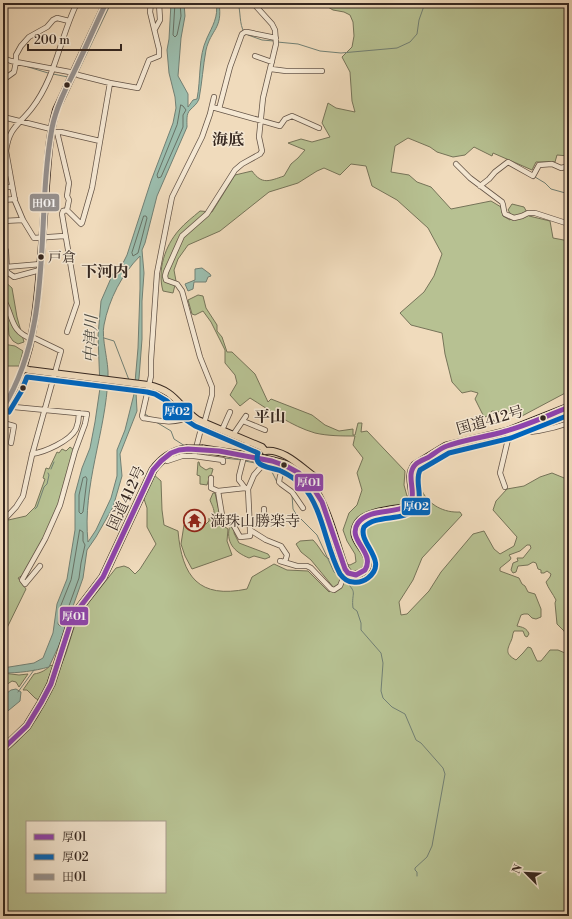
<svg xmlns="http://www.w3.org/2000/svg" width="572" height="919" font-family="'Libre Bodoni','Noto Serif JP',serif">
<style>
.green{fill:#b7c192;stroke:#767459;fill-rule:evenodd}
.water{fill:#9bbcac;stroke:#728074;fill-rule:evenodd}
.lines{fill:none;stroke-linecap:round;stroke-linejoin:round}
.shore{stroke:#687266;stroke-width:1}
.stream{stroke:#728074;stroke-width:1}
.minor-casing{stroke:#645447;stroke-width:6}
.major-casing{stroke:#352720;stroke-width:8}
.highway-casing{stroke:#352720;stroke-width:9}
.minor{stroke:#f5e8d3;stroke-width:4.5}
.major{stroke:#f0dbbc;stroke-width:6}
.highway{stroke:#f0dbbc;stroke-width:7}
.highway-bridge-casing{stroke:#352720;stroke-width:9;stroke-linecap:butt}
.highway-bridge{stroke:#f0dbbc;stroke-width:7}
.bus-1-casing{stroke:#f5e8d3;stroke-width:8}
.bus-2-casing{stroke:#f5e8d3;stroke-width:8}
.bus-3-casing{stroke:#f5e8d3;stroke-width:8}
.bus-1{stroke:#8e44ad;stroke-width:5}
.bus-2{stroke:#0065bd;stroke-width:5}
.bus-3{stroke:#969290;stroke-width:5}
.bus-dot{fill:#352720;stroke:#f5e8d3;stroke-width:1.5}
.labels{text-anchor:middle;stroke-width:3;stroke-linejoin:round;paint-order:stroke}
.bus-label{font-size:14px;fill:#352720;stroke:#f5e8d3;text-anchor:start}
.street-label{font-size:15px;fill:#352720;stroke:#f5e8d3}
.poi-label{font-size:15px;fill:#352720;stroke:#f5e8d3;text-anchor:start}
.neighbourhood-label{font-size:16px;font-weight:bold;fill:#352720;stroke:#f5e8d3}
.water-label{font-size:16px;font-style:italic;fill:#4e4c43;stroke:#f5e8d3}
.line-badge{stroke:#f5e8d3;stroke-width:1.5}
.badge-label{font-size:11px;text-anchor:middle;font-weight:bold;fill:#fff}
</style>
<rect width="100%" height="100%" fill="#f0dbbc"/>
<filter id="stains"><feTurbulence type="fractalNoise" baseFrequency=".005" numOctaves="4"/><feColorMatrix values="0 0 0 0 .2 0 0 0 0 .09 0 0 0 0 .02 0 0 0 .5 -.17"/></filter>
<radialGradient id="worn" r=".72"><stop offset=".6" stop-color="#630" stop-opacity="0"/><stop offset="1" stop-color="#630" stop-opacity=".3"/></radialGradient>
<path class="green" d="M321,3H569V156L557,155L555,162H536L532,170L493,153L492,156L474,147L465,155L453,157L437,152L430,147L408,138L395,146L391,172L409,175L417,182L431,187L451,209L491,201L501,207L503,216L510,220L512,216L508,210L512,204L524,207L529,216L550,221L553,238L569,241V391L522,416L510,413L492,411L488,416L484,417L475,399L478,393L471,391L462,393L452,382L445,354L442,333L411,325L400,313L424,292L434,276L442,254L428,228L397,200L372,186L366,166L351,164L340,175L324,168L317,171L298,183L269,192L220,231L188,245L178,259L174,270L176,281L173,293L163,291C157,270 165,246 179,230C185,223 193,217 200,211L212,212L235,175L252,171C262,185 269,181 284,176L291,164L298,158L305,150L288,143L301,139L312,142L330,137L322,123L328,103L336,108L355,112L352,101L350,72L342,57L352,47L354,36L353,22L350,15L344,12L333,10Z
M3,280L12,288L17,317L24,342L18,344L13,341L9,335L6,299L3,294Z
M198,295L203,296L206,308L217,325V331L222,337L227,352H232L255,374L268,402L271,399L312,415L325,425L339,431L353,429V435H355L358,423H362L361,432L367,431L405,471L404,485L407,496L416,499L419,490L422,491C429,505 444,513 460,512L462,515L422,558L413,580L399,602L401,615L407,614L429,591L441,572L473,534L484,531L494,549L500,554L514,546L517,537L493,510L496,501L507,489L524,486L540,477L552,473L569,480V640L564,631L557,624L555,603L556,600C553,594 548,588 546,582L550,577L551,574L547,571L544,573H541V570L538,569L536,563L533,562L528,565L518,566L516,572L513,573L511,570L513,563L518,561L517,558H523L531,548L530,545H527L520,551L509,555L511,558L510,560L500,568V571L519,578L522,584L525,586L528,592L535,594L541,609V617L536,619L532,618L528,614H524L521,615L517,626C522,627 527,628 529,634L527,637L525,636L523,631H514C512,635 513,637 511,641C507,650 505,654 516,660L523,653L528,647L531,648L537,661H541L550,650H558L565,653L569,648V916H3V754L17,742L37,718L50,693L66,653L76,621L86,606L116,568L124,566L129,568L135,574L140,569L156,544L147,527V508L143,496L153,474L161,481L162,510L164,525L178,531C182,577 199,599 247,589L252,577L274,564L287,570L308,571L329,592L334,588L311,560L301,552L296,544L300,541L313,540C318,545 321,551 325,556C332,562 342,563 350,565L356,562L355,554L347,541L343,530L349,513L357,505L362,490L357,473L363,458L353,445L355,436C342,436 328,436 315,433C291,426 271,411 250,398L240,406L230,395L237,383L235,375L225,363V350L211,322L203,311L195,315L192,314L188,300ZM27,822H165V892H27Z
M3,344L15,346L23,351L19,366H3Z
M70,447L74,450L57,510L43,539L23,575L18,578L26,589L3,636V523L4,521L26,516L35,507L45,479L43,478L46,468L49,469L57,452L59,453L62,449L66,451Z
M198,462H199L200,466L206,470L210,468L213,469C212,475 208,479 207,485L200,484V476L197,475Z
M213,493H215L222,525L228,529L227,541L232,555L192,569L185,556L181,544L184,525L188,524L191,527L206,524L209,521V518L213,517C216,511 212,506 210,500Z
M230,525L235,528L234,533L239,543L268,554L270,557L265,559L254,556L249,558C234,552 225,542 230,525Z
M51,665L53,667L40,701L35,698L27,690H23L34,674C41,673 46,670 51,665Z
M3,673L19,675L28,674L19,687L16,682L12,681L3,687Z"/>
<path class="water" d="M171,3H184L185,16L181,38L178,76L188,94V107L193,100L197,99C201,79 198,57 207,38C212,27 219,16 216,3H219C223,29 211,29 206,50C203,66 202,83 199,99C197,104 194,106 190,110C186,114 187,121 187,127L157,196L145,243L142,250L144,273L142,301V339L139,378L136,392L137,411L120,454L122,476L113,507L96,537L87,550L83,578L60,643L49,667C34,671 19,673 3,673V668L34,663L43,658L53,633L57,604L67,579L75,530V494L82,468L90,448L95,422L100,388L98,336L101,301L115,269L123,263L127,255L151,181L173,123L176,108L175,97L169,73L167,50L169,39ZM140,256V289L138,348L134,394L125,430L117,450V476L111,498L96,530L88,542C82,486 106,432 108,377C109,362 101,338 104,325C109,299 122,274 140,256Z
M202,268L210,274L211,276L208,277L206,282H194L193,289L188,291L185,284L195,280V269Z
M16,689L21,692L20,701L3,715V696L11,690Z"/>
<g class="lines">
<path class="shore" d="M175,3L173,35L175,37L177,35L181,16L180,3
M181,105L183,106L186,110L183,115V127L161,177L158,178L157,175L177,125Z
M144,216H146L147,218L138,253L133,256L132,253Z
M86,477L87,479L83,512L81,514L79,512V495L83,478Z
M80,530L83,532V541L85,545L81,563L79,578L62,625L60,626L58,624L61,605L71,580Z"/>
<path class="stream" d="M238,3C241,12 239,24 244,32
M248,35L262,40L274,41
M277,42L298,44L320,51L341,53L397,48L410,42L417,34L419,20L425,3
M25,66L48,73
M78,72L111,3
M53,74L68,77
M535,177L545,183L551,189L569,194
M104,338L114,341L129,380
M131,385L134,394
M145,414L151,418
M156,422L171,431L174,439L185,446
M196,454L207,455
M224,458L242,460
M245,461L260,464
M263,465L271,470L277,482
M51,469L54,462
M290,493L292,495L293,509L296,514L317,535L334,572L342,578
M35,509L37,507L44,487L47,484L49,475L48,473
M344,580C359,594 351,591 353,608L357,611L361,623V630L381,653L383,663L381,691L383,698L392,707L405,714L416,740L421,743L443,768L445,774L432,846L427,857L415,868V870L417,872V876
M18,692L34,670"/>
<defs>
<path id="minor" d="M3,10L6,3
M155,29L160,20L159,3
M255,56L272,62
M3,58L11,61L75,73L78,75L110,83L92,188L82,223L81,224L67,210L63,211L62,214L77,303L67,332
M271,69L286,71H322
M3,80L14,72L16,62V55L21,46L29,37L47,27L53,20L57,18L69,21
M110,83L138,88L149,60L159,56V49L150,12L151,3
M212,107L280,126L285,119L292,116L319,128
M219,109L230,67L242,34L245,32H247L276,38
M3,117L51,129
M55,132H61L100,141
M57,132L69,183L67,196L69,200L67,210
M456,164L470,178L502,202C504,206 503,210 505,214L514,218L522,216L528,213H535L569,224
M3,174H10
M480,186L489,179L495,172L508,162L533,176L539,165L552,164L561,168L569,166
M3,187H12
M3,200L15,199
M3,221L23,220
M64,236L34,238L23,220L15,201L6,151C9,127 19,125 32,108C56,77 60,37 77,3
M3,243L6,251L7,272L14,277L40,270
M6,267L41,264
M3,299C14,316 9,331 32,339
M3,307L4,314
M3,395L10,397
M3,402L14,407L87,414L85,424L75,451L60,505L45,539L22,580L25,584L40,566
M191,415C177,425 159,421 143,418L142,416L151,376V360L157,273L172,197L202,137L210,114L214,97
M243,421L265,430
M3,423L14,426L11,443
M222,430L230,412
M233,435L246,416
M32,454C45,452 70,441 76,429C78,424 79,419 79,413
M194,456L223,460V462
M164,458L167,461L182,456H194L202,425L205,420L212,395V387L200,357L182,291L177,284L166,280L165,276L166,272L182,236L207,214L235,170L242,164L260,154L262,151L259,137L263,98L276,44L275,30L272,24L253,3
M287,466L280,476L279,482L281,484L292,492L303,508
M211,478V488L218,491L245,488L248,489L254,475L261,467L264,458
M505,487L500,473L509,435L508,431C526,435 552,429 569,423
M245,488L239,480V476L248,441
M248,489L250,530L266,540L281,546L287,555L285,562
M218,491L222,515L234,526L240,537L250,536V530
M264,509V512
M3,521L16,507L23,496L32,455L61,351L32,337
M280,561L297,566H307L311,568L331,589L334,590L340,586L344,576L340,565"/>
<path id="major" d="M22,368L29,370L148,385C177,391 177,406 198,420L262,447L265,451
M3,408C29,371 35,325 39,280C42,249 44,217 46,186C48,160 49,135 56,110L106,3
M265,451C283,448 301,467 315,477L316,479L313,487"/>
<path id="highway" d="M203,449L242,455
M245,456C260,458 274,460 287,465C325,482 331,533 345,569L348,573C358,578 370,571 368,559C365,546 348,538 358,523C365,512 391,510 404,508C423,497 403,481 415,465L446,446L508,431L569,407
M3,749L27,726L41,703L51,684L71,622L77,611L103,577L153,470C161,459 172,451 186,449"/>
</defs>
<use href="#minor" class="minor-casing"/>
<use href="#major" class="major-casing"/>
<use href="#highway" class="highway-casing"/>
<use href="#minor" class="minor"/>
<use href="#major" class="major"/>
<use href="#highway" class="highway"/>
<defs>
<path id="highway-bridge" d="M186,449H203
M242,455L245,456"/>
</defs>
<use href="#highway-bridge" class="highway-bridge-casing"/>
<use href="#highway-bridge" class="highway-bridge"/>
<defs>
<path id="bus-1" d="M3,749L27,726L41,703L51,684L71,622L77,611L103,577L153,470L161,461L171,453L179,450L188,449L219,451L272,461L286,466L299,473L310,483L322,502L345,569L348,573L356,575L365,570C376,552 346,540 358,523C369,508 395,514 406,506C421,496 403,476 416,464C419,461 425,459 429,457C435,453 441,448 447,446C466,439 487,437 506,431C528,425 549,415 569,407"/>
<path id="bus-2" d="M9,412L21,392L27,377L147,392L155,394L167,401L186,420L195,426L258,453C257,456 256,459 258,462C262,468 275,468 281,471C289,475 297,480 303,486C324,511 325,546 340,574C343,578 347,582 353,582C358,583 364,581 368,578C390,561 357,543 364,527C378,513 405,523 416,507C424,495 414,482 420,470L449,453L511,438L569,415"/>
<path id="bus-3" d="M3,408C55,324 35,220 52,128C56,108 65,90 74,72C85,49 95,26 106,3"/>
</defs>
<use href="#bus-1" class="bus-1-casing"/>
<use href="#bus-2" class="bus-2-casing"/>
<use href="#bus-3" class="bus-3-casing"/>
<use href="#bus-1" class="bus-1"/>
<use href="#bus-2" class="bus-2"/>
<use href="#bus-3" class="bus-3"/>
</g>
<defs>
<symbol id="temple-ring" viewBox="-11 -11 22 22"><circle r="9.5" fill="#f5e8d3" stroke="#8f2418" stroke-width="1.5"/><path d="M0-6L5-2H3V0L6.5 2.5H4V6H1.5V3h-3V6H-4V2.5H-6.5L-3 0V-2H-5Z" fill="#8f2418"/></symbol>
</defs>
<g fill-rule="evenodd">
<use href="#temple-ring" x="182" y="508" width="25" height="25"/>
</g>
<g class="bus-dot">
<circle cx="67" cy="85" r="3.5"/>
<circle cx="41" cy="257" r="3.5"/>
<circle cx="23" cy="388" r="3.5"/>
<circle cx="543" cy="418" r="3.5"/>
<circle cx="284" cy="465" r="3.5"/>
</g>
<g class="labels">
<g class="bus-label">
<text x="48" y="262">戸倉</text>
</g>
<g class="street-label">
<text transform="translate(490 420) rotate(-16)" y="5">国道412号</text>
<text transform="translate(126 498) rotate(-65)" y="5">国道412号</text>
</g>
<g class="poi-label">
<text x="210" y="526">満珠山勝楽寺</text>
</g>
<g class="neighbourhood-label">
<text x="228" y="145">海底</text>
<text x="105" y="277">下河内</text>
<text x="270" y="422">平山</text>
</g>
<g class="water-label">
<text transform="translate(90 339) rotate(-88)" y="6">中津川</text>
</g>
</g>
<g class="line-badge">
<rect x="29" y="193" width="31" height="19" rx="4" fill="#969290"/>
<rect x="162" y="402" width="31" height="19" rx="4" fill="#0065bd"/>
<rect x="294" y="473" width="30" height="19" rx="4" fill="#8e44ad"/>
<rect x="401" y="497" width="30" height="19" rx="4" fill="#0065bd"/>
<rect x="59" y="606" width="30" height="20" rx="4" fill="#8e44ad"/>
</g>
<g class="badge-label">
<text x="44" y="207">田01</text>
<text x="177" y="415">厚02</text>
<text x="309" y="486">厚01</text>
<text x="416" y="510">厚02</text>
<text x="74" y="620">厚01</text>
</g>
<rect width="572" height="919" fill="none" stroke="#f0dbbc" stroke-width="16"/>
<rect x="4" y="4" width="564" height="911" fill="none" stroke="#352720" stroke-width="2"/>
<rect x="8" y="8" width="556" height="903" fill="none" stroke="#352720"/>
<rect x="26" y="821" width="140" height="72" fill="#f5e8d3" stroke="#a89b8b"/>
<rect x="34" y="834" width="20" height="6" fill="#8e44ad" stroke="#a89b8b"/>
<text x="62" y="841" font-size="12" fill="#352720">厚01</text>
<rect x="34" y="854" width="20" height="6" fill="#0065bd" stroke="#a89b8b"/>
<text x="62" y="861" font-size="12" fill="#352720">厚02</text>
<rect x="34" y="874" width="20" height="6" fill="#969290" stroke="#a89b8b"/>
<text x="62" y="881" font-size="12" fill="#352720">田01</text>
<g transform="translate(526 873) rotate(294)" stroke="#f5e8d3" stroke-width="3" paint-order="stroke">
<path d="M0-3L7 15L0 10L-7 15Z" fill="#352720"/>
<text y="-6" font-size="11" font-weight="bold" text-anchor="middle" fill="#352720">N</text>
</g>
<path d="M28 44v6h93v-6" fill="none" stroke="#352720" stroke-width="2"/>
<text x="34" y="44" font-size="12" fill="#352720" stroke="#f5e8d3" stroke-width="3" paint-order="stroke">200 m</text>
<rect width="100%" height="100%" filter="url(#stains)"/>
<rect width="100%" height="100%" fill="url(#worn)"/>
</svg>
